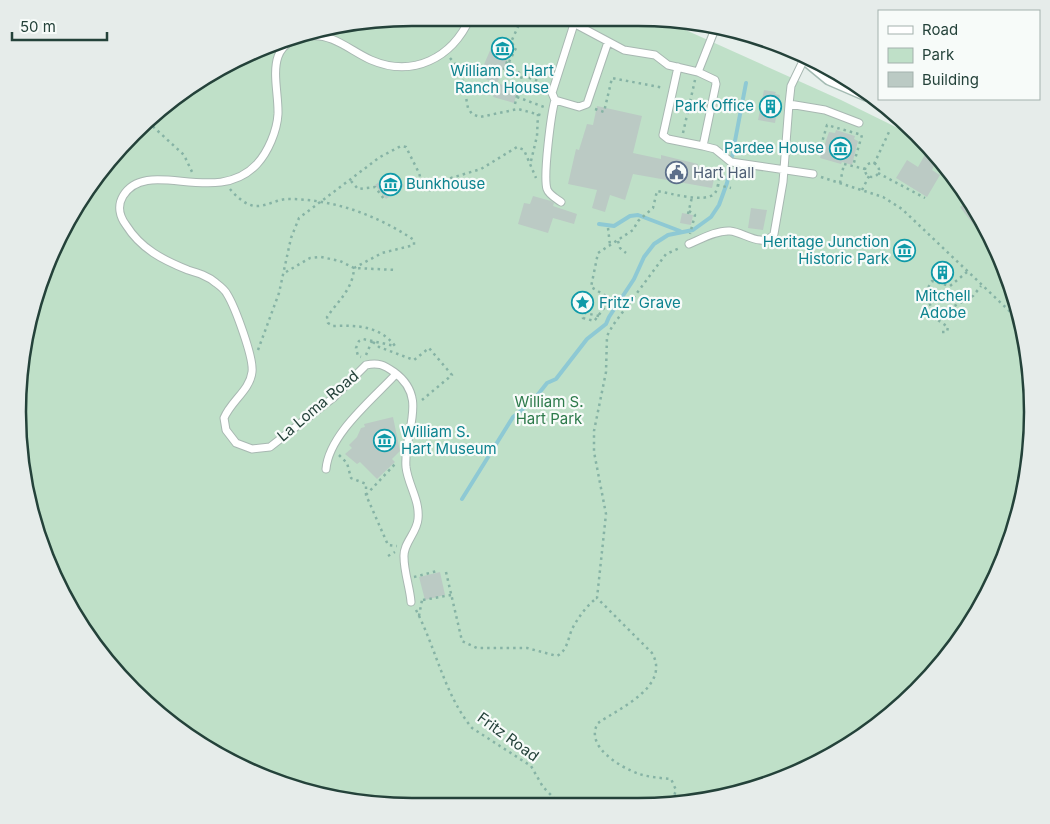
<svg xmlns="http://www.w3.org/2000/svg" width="1050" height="824" font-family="Inter,sans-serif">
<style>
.green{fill:#bfe0c8}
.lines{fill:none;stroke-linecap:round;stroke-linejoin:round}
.stream{stroke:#8ec9d4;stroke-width:4}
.building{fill:#bbcac4}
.lane-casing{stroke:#a8b8b2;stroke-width:9}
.secondary-casing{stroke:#a4bbb3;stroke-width:18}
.path{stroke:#86b3a5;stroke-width:2.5;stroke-dasharray:2.5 4;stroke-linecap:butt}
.lane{stroke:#fff;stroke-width:7}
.secondary{stroke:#fff;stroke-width:15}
.labels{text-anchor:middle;stroke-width:4.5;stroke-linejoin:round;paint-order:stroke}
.culture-label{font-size:15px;fill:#0d838f;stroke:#f7fbf9;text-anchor:end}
.service-label{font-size:15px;fill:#4e5e75;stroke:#f7fbf9;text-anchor:start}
.park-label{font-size:15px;fill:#2d7a4b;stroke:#f7fbf9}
.street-label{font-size:15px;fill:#24423a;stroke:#f7fbf9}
.rim{fill:none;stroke:#24423a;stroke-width:2.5}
</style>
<rect width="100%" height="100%" fill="#e6efeb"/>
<path class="green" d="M412,18H659L841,100L916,137L980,215L1012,285L1029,361L1032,438L1019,514L992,587L951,652L898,709L835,754L740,793L664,806L335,799L261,776L172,725L116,672L70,609L31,514L18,412L31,310L71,215L133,133L215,70L310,31Z"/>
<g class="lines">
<path class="stream" d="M599,224L614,226L630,216L638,215L680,231
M462,499L513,417L532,402L547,383L556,379L587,339L606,324L609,317L634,279L644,257L654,244L668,235L693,230L711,217L719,205L727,183L746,83"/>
</g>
<path class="building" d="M495,39L513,47L497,83L518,90L514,103L493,97L497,84L479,76Z
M764,90L776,92L775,94L780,95L775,123L758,120Z
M597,106L642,116L633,153L661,159V155L698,164V166L716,170L712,188L633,174L625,200L610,195L605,212L592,208L597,190L568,184L576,149L579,150L587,124L593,125Z
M836,130L855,136L854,139L858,141L852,165L842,162L841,164L820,158L829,132L835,133Z
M927,151L936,162L932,170L940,175L927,197L896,178L907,160L918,167Z
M391,173L395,179L398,177L404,186L386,199L375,185Z
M533,196L551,201L554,203L553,206L577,214L574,224L553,218L548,233L518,224L524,203L530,204Z
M968,201L980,215L993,243L989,245L960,207Z
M751,208L767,210L763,230L748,228Z
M682,213L693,215L691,225L680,223Z
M941,263L953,275L945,283L933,271Z
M393,417L400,451L392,459L395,462L377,479L360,462L357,464L345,454L352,448L349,445L357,437L361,428L365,427L364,424Z
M440,572L445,595L425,600L419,577Z"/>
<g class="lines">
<defs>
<path id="lane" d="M564,18L624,50L655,55L668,65L698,72L715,80L716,84L703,146L668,139L663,135L678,67
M574,24L552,93L555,100L579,107L587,104L608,42
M805,57L791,86L789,104L825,110L859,123
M698,72L715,29
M555,100C551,114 543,176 547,189C549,195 557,199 561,202
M703,146L715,149L731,162L813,174
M689,244C701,239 717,230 730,231C744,232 762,249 774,234L783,182L789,104
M326,469C329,434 373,399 396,374
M411,602C410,588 404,572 404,557C403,543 417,533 418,519C420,500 408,485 406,467C403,432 430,398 394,372C384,365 378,362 366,365L333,398L270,447L252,449L236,443L226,430L224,418C231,401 250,390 252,372C254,358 235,307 227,294C225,290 220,286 216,283C208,276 198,273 188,270C163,260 141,249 126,225C120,217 117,206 123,196C147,156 216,208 257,164C268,152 277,131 278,114C279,84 261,41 310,36C332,33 351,51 371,60C413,78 452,58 470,18"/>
<path id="secondary" d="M807,58L830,77L867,93"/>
</defs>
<use href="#lane" class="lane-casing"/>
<use href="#secondary" class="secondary-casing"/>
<path class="path" d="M450,58L461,71L468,108L472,114L480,117L518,109L544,116
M509,62L516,48L511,42L522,18
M509,62L521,75L538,81
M504,70L508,59
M517,97L544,107
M515,104L522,75
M595,109L604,112L612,78L664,88
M148,122L184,155L193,174
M683,133L695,80
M821,146L827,125L862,135L853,166
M531,161L537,136L538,114
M865 170a7 7 0 1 1 14 0a7 7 0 1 1-14 0Z
M874,164L889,132
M878,173L925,198
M821,177L883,197L902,209L1020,321
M351,181L358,189L375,187L384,199
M840,183L844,164L865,169
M717,185L731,188
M230,189C236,196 245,205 255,206C266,207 277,199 288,199C333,199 377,215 414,240V245L382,253L354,268C353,289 338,301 327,317L328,323L333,326C357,325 380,326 395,346L363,339L359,341L356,348L358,356L361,357
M862,190L869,176
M689,211L695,215L690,234
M688,214L692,197
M608,228L610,245
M618,241L620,248L626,253
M286,272L310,258L321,257L340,261L354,268L397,270
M929,299L926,291L932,281L950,286L967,272
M599,316L585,313L583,318L594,321L595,320L611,299L591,287L598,253L633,230L638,221L653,208L657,191C670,193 706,204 715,193C719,187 719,174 721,166
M942,332H947L948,327L935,318L928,299H932L940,308L947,310L973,296L981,286
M373,342L379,347L414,360L429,348L452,375L422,400
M258,350L279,293L291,238L299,218L380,157L401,146L406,147L419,173L423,187L432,191L451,178L481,169L517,147L524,150L536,178
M366,355L372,341
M339,455L347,463L351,478L366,484V495L388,545L397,546
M366,495L396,463
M388,556L395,552
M446,572L462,641L477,648H527L557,656C567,651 568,639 572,629C578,618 586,606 597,598
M414,577L437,571L438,573
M423,600L451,595
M416,610C436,648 444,694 472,728L531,766L543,787L560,804
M419,616L422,600
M659,806L674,796L676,790L671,779C660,778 649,777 639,774C620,767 584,746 598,723C620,708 671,686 652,653L597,598L606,514L594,452V431L606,372L607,336L613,325L666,254L680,248"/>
<use href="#lane" class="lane"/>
<use href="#secondary" class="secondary"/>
</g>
<defs>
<symbol id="museum-ring" viewBox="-11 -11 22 22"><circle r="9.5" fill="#f7fbf9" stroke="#0f9aa8" stroke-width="1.5"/><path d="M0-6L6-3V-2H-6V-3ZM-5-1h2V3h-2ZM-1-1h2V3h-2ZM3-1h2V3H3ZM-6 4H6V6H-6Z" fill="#0f9aa8"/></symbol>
<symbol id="building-ring" viewBox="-11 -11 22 22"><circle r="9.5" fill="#f7fbf9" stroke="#0f9aa8" stroke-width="1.5"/><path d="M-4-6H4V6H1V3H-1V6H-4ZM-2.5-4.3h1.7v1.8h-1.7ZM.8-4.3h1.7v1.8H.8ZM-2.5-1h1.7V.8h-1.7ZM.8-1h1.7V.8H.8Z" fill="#0f9aa8"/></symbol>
<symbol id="civic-ring" viewBox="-11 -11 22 22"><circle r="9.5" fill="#f7fbf9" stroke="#5c6f8a" stroke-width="1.5"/><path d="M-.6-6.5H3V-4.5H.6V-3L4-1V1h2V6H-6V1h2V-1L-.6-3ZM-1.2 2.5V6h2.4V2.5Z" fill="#5c6f8a"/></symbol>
<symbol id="sight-ring" viewBox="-11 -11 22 22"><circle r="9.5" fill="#f7fbf9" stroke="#0f9aa8" stroke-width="1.5"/><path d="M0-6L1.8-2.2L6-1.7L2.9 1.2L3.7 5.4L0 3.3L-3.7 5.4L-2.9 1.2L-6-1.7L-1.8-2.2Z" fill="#0f9aa8"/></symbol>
</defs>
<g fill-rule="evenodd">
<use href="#museum-ring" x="490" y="36" width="25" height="25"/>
<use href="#building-ring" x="758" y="94" width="25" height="25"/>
<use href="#museum-ring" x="828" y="136" width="25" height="25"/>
<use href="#civic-ring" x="664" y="160" width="25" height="25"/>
<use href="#museum-ring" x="378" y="172" width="25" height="25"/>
<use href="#museum-ring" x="892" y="238" width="25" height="25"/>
<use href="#building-ring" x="930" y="260" width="25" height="25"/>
<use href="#sight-ring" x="570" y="290" width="25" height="25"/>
<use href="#museum-ring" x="372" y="428" width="25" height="25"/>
</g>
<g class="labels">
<g class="culture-label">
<text x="502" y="76" text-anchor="middle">William S. Hart<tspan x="502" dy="17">Ranch House</tspan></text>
<text x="754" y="111">Park Office</text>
<text x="824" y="153">Pardee House</text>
<text x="406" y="189" text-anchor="start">Bunkhouse</text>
<text x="889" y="247">Heritage Junction<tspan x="889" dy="17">Historic Park</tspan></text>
<text x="943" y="301" text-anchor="middle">Mitchell<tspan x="943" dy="17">Adobe</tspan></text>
<text x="599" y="308" text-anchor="start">Fritz' Grave</text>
<text x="401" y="437" text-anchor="start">William S.<tspan x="401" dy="17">Hart Museum</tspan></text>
</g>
<g class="service-label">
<text x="693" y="178">Hart Hall</text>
</g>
<g class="park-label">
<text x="549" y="407">William S.<tspan x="549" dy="17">Hart Park</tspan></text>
</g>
<g class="street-label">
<text transform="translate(318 406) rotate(-40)" y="5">La Loma Road</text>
<text transform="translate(508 737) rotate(36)" y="5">Fritz Road</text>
</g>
</g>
<path d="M0 0H1050V824H0ZM412 26H638A386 386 0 0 1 1024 412V412A386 386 0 0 1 638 798H412A386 386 0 0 1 26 412V412A386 386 0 0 1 412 26Z" fill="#e6ecea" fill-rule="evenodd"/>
<path class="rim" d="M412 26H638A386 386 0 0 1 1024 412V412A386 386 0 0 1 638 798H412A386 386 0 0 1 26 412V412A386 386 0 0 1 412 26Z"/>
<rect x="878" y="10" width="162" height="90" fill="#f7fbf9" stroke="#a3b1ad"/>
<rect x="888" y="26" width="25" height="8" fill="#ffffff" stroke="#a3b1ad"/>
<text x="922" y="35" font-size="15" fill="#24423a">Road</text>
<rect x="888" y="48" width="25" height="15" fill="#bfe0c8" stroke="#a3b1ad"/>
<text x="922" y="60" font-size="15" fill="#24423a">Park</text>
<rect x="888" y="72" width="25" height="15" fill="#bbcac4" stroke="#a3b1ad"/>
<text x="922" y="85" font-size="15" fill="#24423a">Building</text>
<path d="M12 32v8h95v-8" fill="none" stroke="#24423a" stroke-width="2.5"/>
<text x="20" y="32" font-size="15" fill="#24423a" stroke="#f7fbf9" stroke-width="4" paint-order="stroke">50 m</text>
</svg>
